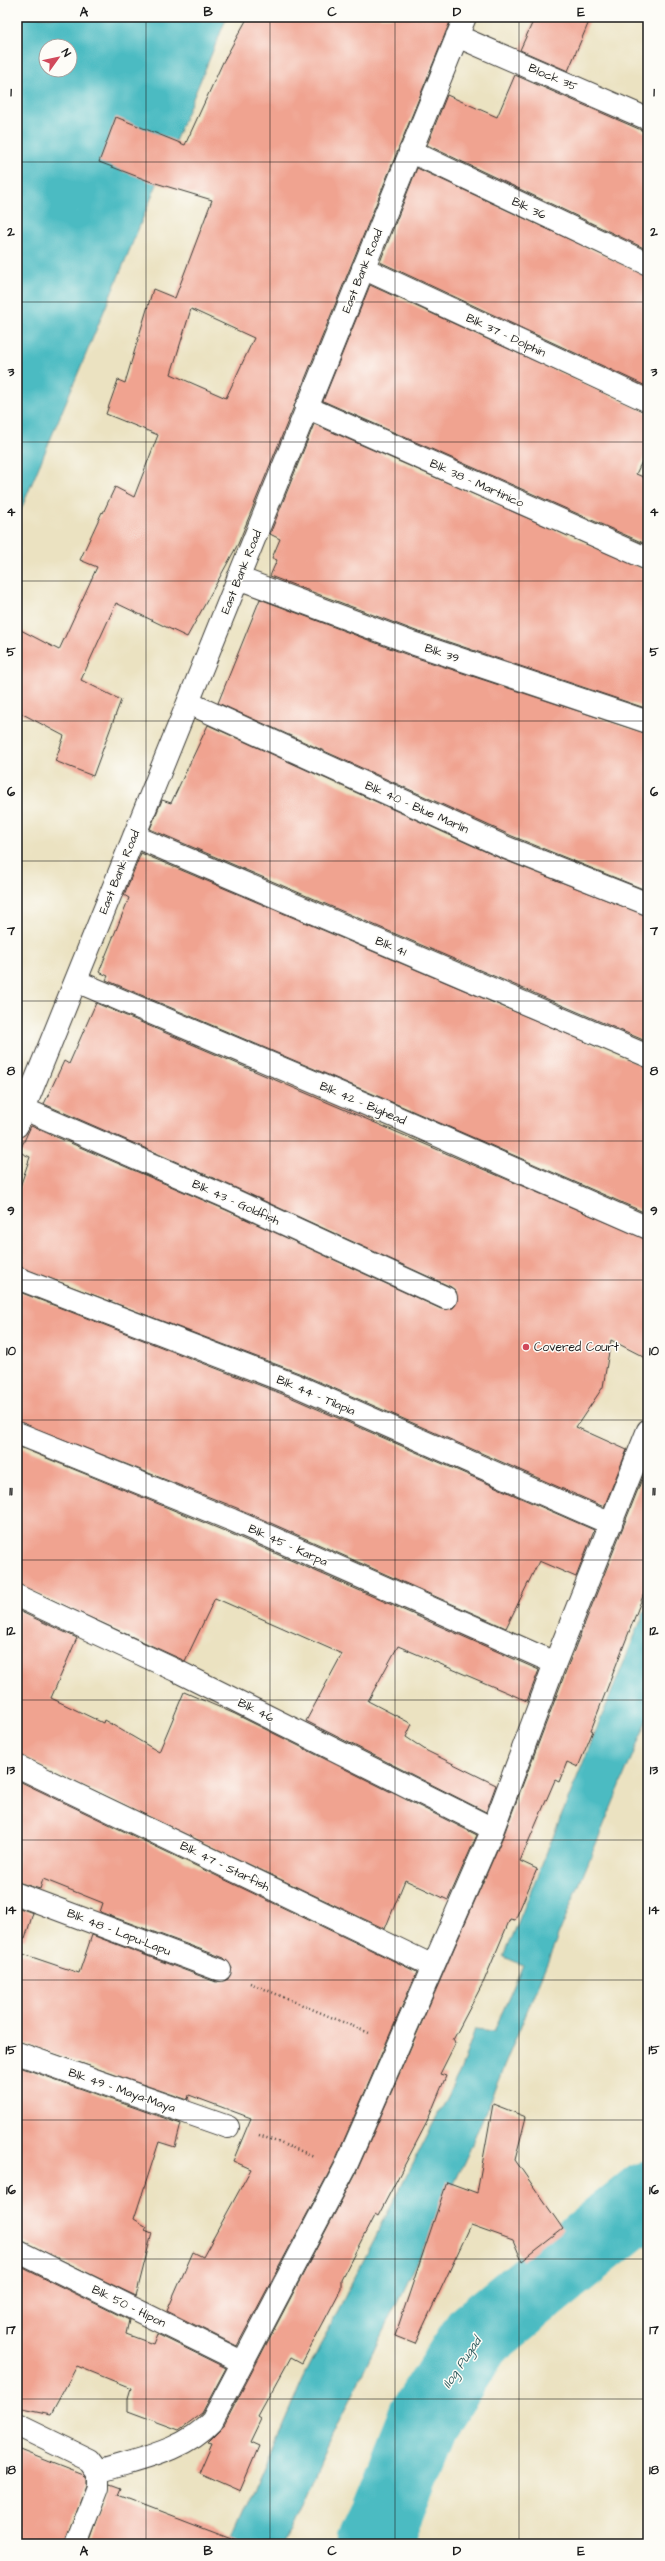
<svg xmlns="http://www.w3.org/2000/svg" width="665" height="2561" font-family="'Architects Daughter',sans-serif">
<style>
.water{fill:#4cbbc2;stroke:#346c6f;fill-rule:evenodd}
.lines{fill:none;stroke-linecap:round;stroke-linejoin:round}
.river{stroke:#4cbbc2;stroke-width:73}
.building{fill:#f0a390;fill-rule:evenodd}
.minor-casing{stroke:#3b3a35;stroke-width:24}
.path{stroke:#3b3a35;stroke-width:2.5;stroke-dasharray:1 3;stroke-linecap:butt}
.minor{stroke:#fff;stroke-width:22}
.grid{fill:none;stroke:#1c1c1c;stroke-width:1;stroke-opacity:0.55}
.poi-dot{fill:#d1495b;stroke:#fdfcf7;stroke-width:1.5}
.labels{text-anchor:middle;stroke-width:3;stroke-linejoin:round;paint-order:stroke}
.street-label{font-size:12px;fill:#1c1c1c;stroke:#fdfcf7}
.poi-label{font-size:12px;fill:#1c1c1c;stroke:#fdfcf7;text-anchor:start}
.water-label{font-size:13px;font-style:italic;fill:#2f5c5e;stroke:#fdfcf7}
.neatline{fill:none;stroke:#1c1c1c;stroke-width:1.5}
.grid-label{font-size:13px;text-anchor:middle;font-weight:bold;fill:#1c1c1c}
</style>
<rect width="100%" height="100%" fill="#fdfcf7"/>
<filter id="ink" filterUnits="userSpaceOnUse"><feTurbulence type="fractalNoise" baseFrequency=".025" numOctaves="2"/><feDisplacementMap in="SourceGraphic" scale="8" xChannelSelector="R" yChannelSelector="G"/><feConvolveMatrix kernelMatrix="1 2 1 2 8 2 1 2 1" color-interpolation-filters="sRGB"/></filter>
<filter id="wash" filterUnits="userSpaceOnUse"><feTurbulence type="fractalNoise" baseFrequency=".012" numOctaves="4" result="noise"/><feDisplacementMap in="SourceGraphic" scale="16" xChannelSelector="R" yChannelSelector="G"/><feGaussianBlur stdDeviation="0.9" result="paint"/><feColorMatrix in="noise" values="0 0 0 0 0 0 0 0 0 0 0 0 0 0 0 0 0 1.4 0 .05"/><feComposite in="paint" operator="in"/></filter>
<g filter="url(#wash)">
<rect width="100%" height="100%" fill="#ebe2c1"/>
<path class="water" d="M17,17H227L17,519ZM46,46H70V70H46Z
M648,1603V1718L465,2161L321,2460L285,2544H230L303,2379L460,2071L475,2029L494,2031L523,1965L504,1957Z"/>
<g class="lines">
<path class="river" d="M374,2544L424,2419L478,2335L648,2197"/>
</g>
<g id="blocks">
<path class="building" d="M248,17H452L238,544L187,637L116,603L81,680L121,700L93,776L55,761L64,736L17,711V628L59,650L97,567L80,560L102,512L103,513L115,487L134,497L158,435L106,414L118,380L125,383L153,289L175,298L212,200L149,181L99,162L116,117L185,145L223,62ZM191,309L254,338L226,398L171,374Z
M535,17H591L568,71L520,50Z
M515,75L648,133V250L427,145L447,95L497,117Z
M417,168L648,276V387L380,262Z
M370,285L648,413V449L636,474L648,479V545L323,401Z
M314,424L648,571V709L416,631L270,576L277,560L272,558L280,539L270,534Z
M260,599L408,655L648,734V891L512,836L218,703Z
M208,725L502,859L648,916V1042L150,829L162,800L171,803Z
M141,853L648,1068V1214L401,1106L106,980L108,976L99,972L129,898L124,895Z
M96,1003L648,1240V1359L611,1340L603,1387L576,1427L627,1450L604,1507L299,1373L17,1266V1196L30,1157L19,1152L31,1126L226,1210L441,1309L453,1308L457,1303L456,1291L451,1287L236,1188L44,1104L64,1061L69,1064Z
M17,1291L290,1397L594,1530L576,1577L539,1561L506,1628L237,1508L17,1421Z
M17,1446L227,1532L539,1670L527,1701L398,1646L368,1701L412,1724L406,1737L427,1751L496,1785L486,1812L306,1721L342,1654L215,1598L185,1661L17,1584Z
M648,1464V1583L591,1730L593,1731L578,1767L567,1762L559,1782L555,1780L520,1861L537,1869L515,1920L510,1919L484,1981L453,2040L456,2042L440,2074L446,2076L427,2122L378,2216L375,2214L341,2280V2289L302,2363L291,2357L258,2417L261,2419L250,2442L259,2446L240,2491L199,2473L212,2443L208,2442L223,2427L356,2173L504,1834L567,1668Z
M17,1610L77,1638L51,1698L103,1723L104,1720L159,1752L184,1692L235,1714L477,1835L448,1900L405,1880L385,1929L17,1754Z
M17,1780L417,1972L334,2163L237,2346L167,2311L193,2252L203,2257L251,2169L233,2161L251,2118L189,2095L188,2100L17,2041V1952L79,1973L92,1935L216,1982L228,1979L232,1968L224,1958L100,1912L103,1903L43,1879L40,1889L17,1882Z
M17,1907L33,1913L25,1939L17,1938Z
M17,2066L181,2124L175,2147L159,2142L134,2219L147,2227L145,2230L152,2233L136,2296L17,2239Z
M493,2104L526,2117L515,2160L563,2229L522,2261L513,2240L471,2225L415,2344L395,2336L447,2182L477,2193Z
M17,2265L129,2320L126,2334L153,2344L157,2334L226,2368L202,2413L179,2430L128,2411V2398L131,2388L77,2366L51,2414L17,2407Z
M17,2449L86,2476V2485L64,2544H17Z
M110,2484L121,2488L118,2495L238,2541V2544H89Z"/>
</g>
</g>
<g filter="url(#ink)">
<use href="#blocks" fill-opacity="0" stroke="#3b3a35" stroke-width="1"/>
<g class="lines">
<defs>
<path id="minor" d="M457,36L648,119
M410,151L648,264
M363,268L648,401
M306,407L648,559
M238,578L412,643L648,722
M189,703L507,848L648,904
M134,836L648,1056
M76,981L396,1117L648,1228
M24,1109L231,1199L446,1298
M17,1126L465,17
M17,1278L295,1385L611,1524
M17,1433L232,1520L555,1663
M17,1596L177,1671L493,1829
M17,1766L433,1966
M17,1894L220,1970
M17,2053L228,2127
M17,2251L242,2362
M17,2425L89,2460L98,2472
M98,2472C137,2459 183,2452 212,2421L345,2168L493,1829L555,1663L648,1430
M76,2544L98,2487V2472"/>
</defs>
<use href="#minor" class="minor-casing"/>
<path class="path" d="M250,1983L369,2033
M259,2135L314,2156"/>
<use href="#minor" class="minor"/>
</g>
</g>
<path class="grid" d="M146,17V2544M270,17V2544M395,17V2544M519,17V2544M17,162H648M17,302H648M17,442H648M17,581H648M17,721H648M17,861H648M17,1001H648M17,1141H648M17,1280H648M17,1420H648M17,1560H648M17,1700H648M17,1840H648M17,1980H648M17,2120H648M17,2259H648M17,2399H648"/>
<circle class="poi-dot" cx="526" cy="1347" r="4"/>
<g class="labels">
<g class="street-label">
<text transform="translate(553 77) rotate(23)" y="4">Block 35</text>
<text transform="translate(529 208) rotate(25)" y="4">Blk 36</text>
<text transform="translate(362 271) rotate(-68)" y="4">East Bank Road</text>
<text transform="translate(506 335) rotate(25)" y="4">Blk 37 - Dolphin</text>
<text transform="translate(477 483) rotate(24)" y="4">Blk 38 - Martinico</text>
<text transform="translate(241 572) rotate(-68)" y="4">East Bank Road</text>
<text transform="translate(442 653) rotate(19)" y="4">Blk 39</text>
<text transform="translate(417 807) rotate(24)" y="4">Blk 40 - Blue Marlin</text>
<text transform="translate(119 872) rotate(-68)" y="4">East Bank Road</text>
<text transform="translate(391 946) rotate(23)" y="4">Blk 41</text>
<text transform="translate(363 1103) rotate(23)" y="4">Blk 42 - Bighead</text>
<text transform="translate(236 1202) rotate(24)" y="4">Blk 43 - Goldfish</text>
<text transform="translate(316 1395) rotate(23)" y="4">Blk 44 - Tilapia</text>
<text transform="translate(288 1545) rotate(24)" y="4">Blk 45 - Karpa</text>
<text transform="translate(256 1710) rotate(26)" y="4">Blk 46</text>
<text transform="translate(225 1866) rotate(26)" y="4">Blk 47 - Starfish</text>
<text transform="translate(119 1932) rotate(21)" y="4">Blk 48 - Lapu-Lapu</text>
<text transform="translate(122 2090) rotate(19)" y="4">Blk 49 - Maya-Maya</text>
<text transform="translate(129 2306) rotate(26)" y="4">Blk 50 - Hipon</text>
</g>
<g class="poi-label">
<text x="534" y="1351">Covered Court</text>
</g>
<g class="water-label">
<text transform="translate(461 2362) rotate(-56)" y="5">Ilog Pugad</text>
</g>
</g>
<rect width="665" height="2561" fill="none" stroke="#fdfcf7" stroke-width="44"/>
<g transform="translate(58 58) rotate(57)"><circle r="19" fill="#fdfcf7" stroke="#a3a29f"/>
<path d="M0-3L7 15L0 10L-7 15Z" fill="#d1495b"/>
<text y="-6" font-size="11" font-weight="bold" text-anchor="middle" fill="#1c1c1c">N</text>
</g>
<rect x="22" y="22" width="621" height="2517" class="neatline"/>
<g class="grid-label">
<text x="84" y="16">A</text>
<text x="208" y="16">B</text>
<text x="332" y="16">C</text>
<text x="457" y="16">D</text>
<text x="581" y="16">E</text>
<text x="11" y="96">1</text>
<text x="654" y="96">1</text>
<text x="11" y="236">2</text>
<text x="654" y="236">2</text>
<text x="11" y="376">3</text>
<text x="654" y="376">3</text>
<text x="11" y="516">4</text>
<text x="654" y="516">4</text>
<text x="11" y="656">5</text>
<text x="654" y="656">5</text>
<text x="11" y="796">6</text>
<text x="654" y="796">6</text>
<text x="11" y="935">7</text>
<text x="654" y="935">7</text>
<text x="11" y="1075">8</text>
<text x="654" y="1075">8</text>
<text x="11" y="1215">9</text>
<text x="654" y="1215">9</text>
<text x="11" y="1355">10</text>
<text x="654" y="1355">10</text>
<text x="11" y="1495">11</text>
<text x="654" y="1495">11</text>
<text x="11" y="1635">12</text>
<text x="654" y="1635">12</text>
<text x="11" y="1774">13</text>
<text x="654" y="1774">13</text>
<text x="11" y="1914">14</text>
<text x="654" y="1914">14</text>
<text x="11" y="2054">15</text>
<text x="654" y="2054">15</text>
<text x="11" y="2194">16</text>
<text x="654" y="2194">16</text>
<text x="11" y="2334">17</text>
<text x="654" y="2334">17</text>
<text x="11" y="2474">18</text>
<text x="654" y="2474">18</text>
<text x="84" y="2555">A</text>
<text x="208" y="2555">B</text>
<text x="332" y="2555">C</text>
<text x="457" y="2555">D</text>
<text x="581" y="2555">E</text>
</g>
</svg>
